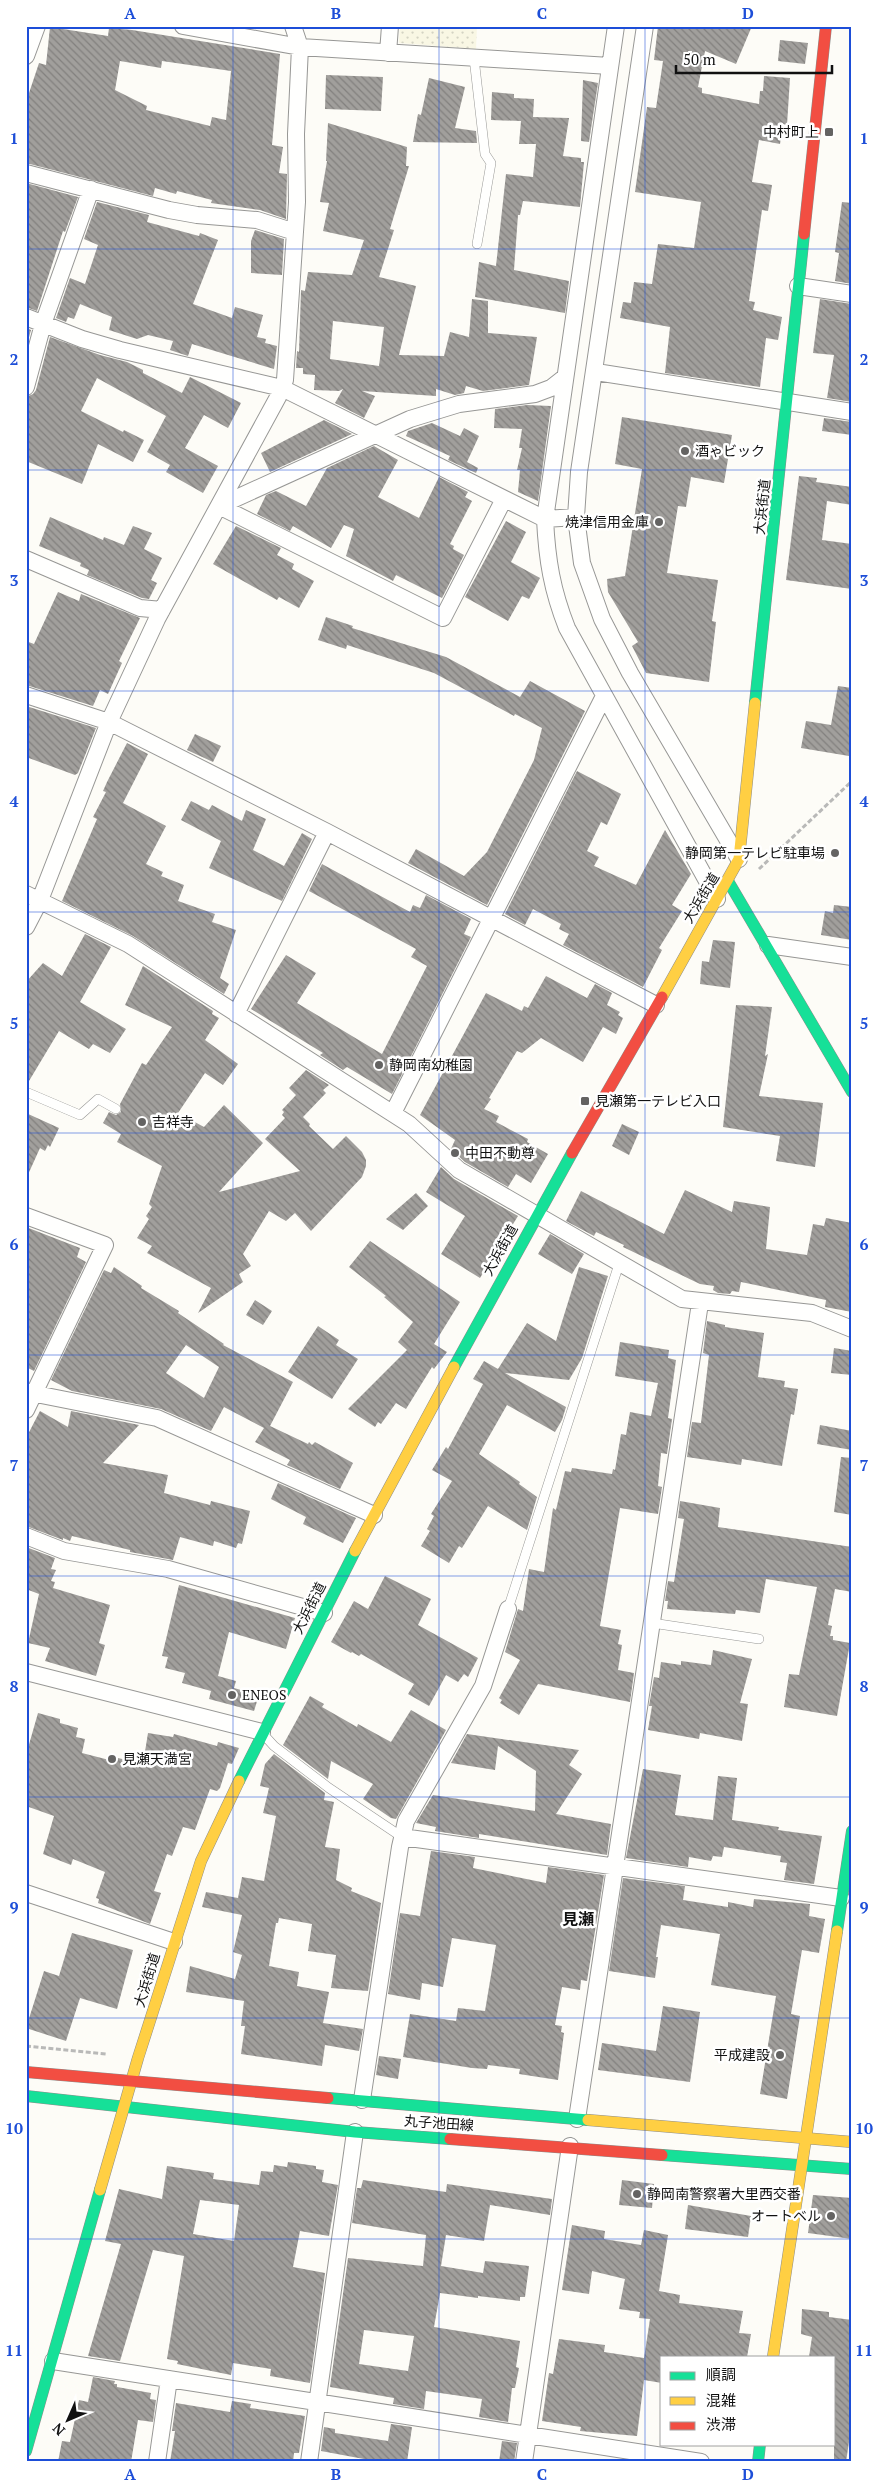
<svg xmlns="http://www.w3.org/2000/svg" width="878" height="2488" font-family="'PT Serif','Noto Sans JP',serif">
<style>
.farmland{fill:url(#farmland-dots)}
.building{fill:url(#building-back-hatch);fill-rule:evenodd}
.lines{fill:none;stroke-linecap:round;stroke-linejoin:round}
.lane-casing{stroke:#979795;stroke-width:10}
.street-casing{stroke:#979795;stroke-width:18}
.fast-casing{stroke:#8e8d8b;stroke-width:12}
.slow-casing{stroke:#8e8d8b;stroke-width:12}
.jam-casing{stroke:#8e8d8b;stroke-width:12}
.path{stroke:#b9b9b8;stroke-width:3;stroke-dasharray:5 2.5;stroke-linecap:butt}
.lane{stroke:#fffffe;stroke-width:9}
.street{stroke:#fffffe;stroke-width:16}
.fast{stroke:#16e098;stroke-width:11}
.slow{stroke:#ffcf43;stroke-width:11}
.jam{stroke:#f24e42;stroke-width:11}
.grid{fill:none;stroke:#1d4ed8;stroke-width:1;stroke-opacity:0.55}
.poi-dot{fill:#646362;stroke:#fff;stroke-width:2}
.labels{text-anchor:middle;stroke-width:5;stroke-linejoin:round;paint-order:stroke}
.poi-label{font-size:14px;fill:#111;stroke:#fff;text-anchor:start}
.street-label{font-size:14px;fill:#111;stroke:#fff}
.quarter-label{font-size:16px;font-weight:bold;fill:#111;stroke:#fff}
.neatline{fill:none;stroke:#1d4ed8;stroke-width:2}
.grid-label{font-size:16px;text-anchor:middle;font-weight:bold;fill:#1d4ed8}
</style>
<defs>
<pattern id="farmland-dots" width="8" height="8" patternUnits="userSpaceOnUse" patternTransform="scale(1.25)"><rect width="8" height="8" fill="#f9f7e4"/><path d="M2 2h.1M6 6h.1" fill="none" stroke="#d4d3c3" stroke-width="1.8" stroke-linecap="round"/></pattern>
<pattern id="building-back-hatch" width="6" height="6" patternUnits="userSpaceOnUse" patternTransform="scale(1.25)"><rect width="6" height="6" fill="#a19f9c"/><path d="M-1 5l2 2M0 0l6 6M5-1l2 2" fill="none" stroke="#82807e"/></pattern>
</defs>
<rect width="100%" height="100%" fill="#fdfcf7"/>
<path class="farmland" d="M400,26H477L476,49L399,43Z"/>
<path class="building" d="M658,26H752L736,64L705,51L698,87L702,88V93L759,104L760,91H763L764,76L790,78L787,125L783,124L780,144L759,140L752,182L772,185L768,211L762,210L749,301L755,302L753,310L782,317L778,340L766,338L760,387L665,373L670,327L620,318L623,302L631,303L634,282L652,284L658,244L694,248L701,202L635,192L647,107L656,108L663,61L654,60Z
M50,27L108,36L109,28L132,30L280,54L272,145L283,147L279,173L287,174L286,219L260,210L211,203L212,200L177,191L176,194L155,188L153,196L26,163V102L39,63L46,65ZM120,61L161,68L162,61L231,71L226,120L212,117L210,126L146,110L147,106L115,90Z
M780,40L808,43L805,64L778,61Z
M326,75L383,77L381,111L325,109Z
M429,78L465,87L455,128L476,131L477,143L413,142L418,114L421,115Z
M583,80L598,83L589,142L581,141Z
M492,92L514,94V98L534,99L533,117L569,118L563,156L581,158V162H584L580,207L523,201L520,215H518L514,270L569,281L565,313L475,297L479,262L496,266L506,174L533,177L536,144H519L521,121L491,120Z
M328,123L407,147L406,166H409L390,229L394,230L379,277L416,286L399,355L444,356L450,332L469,337L472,299L488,301V333L537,337L529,385L483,391L466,386L464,393L455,395L436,389V396L362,391L375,396L364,418L335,403L343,389L339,391L314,390L315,375L303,374V368H296L297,351L299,352L301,290L305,291L308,272L352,275L364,240L323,231L329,203L320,202L327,161H326ZM333,321L384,327L379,366L330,359Z
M26,183L78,197L65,232L63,231L37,311L26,307Z
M97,202L149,215L147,222L199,236L200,233L218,240L193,304L232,318L235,307L263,315L257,337L266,339L265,343L277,346L274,369L192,344L188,356L170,350L173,341L148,335L137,339L109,330L112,317L80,304L74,319L68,317L66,322L56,318L70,278L85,284L98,245L84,239Z
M842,202L852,203V284L835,281L839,253L835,252Z
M255,230L284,239L282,275L251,273V241Z
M820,299L852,304V402L827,398L834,355L813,353Z
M26,328L31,330L26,348Z
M50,337L100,355L127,362L143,370V373L182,393L190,377L241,403L228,428L204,415L185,448L218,466L203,493L166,472L170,465L147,452L166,416L97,378L81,411L123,432L124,430L144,440L133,462L98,444L82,484L26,461V397L33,394L36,390Z
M527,405L551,406L538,501L518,492L520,470H517L522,448H519L522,429L494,428L495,409Z
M622,417L732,435L724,483L691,477L686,507L678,506L667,573L718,580L712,621L716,622L709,682L646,673L632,646L638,642L608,592L607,579L625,576L642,469L615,464Z
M824,418L852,422V435L822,431Z
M324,420L352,434L270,472L261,453Z
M432,423L460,436L464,428L479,436L467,462L478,468L476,473L448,460L450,456L406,436L408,431Z
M374,446L398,460L378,497L419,518L439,477L468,492L465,497L472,501L450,544L454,546L453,549L464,555L442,598L396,575L393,581L346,556L354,529L344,525L331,548L293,526L290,531L257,514L266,495L276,491L306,506L327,468Z
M799,476L817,478L816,482L852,487V505L827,501L822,540L852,544V589L786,580Z
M50,517L103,540L104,537L124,545L133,526L152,533L144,549L162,558L151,580L157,583L149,599L142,598L87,575L89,570L80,566L81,563L39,546Z
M506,521L526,532L511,562L540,578L529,599L522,596L508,621L465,597Z
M236,526L281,548L277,555L294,564L292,569L314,581L299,608L279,597L277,600L213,564Z
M58,592L79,601L81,594L140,618L119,661L122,663L108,694L100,690L93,706L26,685V641L34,644Z
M326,617L353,626L352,628L446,657L520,697L530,681L585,711L487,905L408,863L416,849L464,876L487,852L534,760L542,728L515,714L514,716L434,673L347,645L346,649L318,640Z
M838,686L852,688V740L849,756L801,748L806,721L831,725Z
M26,706L96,728L78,773L75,775L26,757Z
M195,734L221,746L213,762L187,750Z
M127,743L148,754L123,803L166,826L146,864L163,872L161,876L184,885L178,901L215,914L212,922L236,930L220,978L229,984L224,994L133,936L62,901L97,819L93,817L106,792L103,791L107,782Z
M577,771L621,794L607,825L601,822L587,851L599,857L594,866L636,885L665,830L691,874L672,905L682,911L659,948L662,950L643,987L563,945L569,934L559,929L561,924L533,909L525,925L505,914Z
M191,801L209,810L212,805L242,821L246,810L266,819L253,850L284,866L302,833L312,839L282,901L209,868L221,841L181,820Z
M322,864L410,912L413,905L420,908L426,895L471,919L464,934L471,937L392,1094L347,1067L343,1070L320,1055L323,1053L251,1009L286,955L316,973L297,1003L382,1054L427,966L411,957L416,949L309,891Z
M834,905L852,907V940L821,935L825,911L833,913Z
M85,934L111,947L80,1002L126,1029L110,1053L93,1044L89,1049L59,1031L26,1086V982L43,963L62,976Z
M713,940L735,942L730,988L700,984L702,961L709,962Z
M143,966L213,1011L212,1014L219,1018L205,1040L238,1064L223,1085L205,1073L178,1113L204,1127L224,1105L263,1143L219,1192L300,1171L265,1139L285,1118L282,1115L284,1112L282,1110L296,1095L289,1088L306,1070L329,1085L323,1090L326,1093L303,1117L310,1124L309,1126L333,1149L346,1136L362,1152L366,1160V1166L362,1177L311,1231L295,1213L286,1221L269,1211L243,1254L251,1266L239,1274L243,1282L198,1313L211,1288L147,1253L152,1246L137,1238L149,1219L146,1216L152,1207L149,1204L162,1166L117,1142L121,1134L103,1123L109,1112L116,1115L121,1112L120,1104L142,1063L146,1065L172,1027L125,1005Z
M546,976L587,998L595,984L612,993L607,1005L620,1012L618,1015L623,1018L616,1034L603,1027L583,1062L541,1038L522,1053L517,1051L489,1098L491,1099L484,1109L499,1116L496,1122L528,1139L527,1142L548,1154L531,1183L516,1174L508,1187L465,1162L451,1149L455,1140L420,1115L486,993L522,1011L524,1006L528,1008Z
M736,1005L772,1007L765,1056L768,1054L759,1096L823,1103L815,1167L776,1161L780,1136L723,1127Z
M26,1113L59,1128L50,1147L48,1145L45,1151L40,1148L26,1179Z
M622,1124L639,1132L629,1155L612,1146Z
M441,1167L454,1179L518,1216L480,1278L441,1254L465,1216L426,1192Z
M685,1190L732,1212L734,1201L770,1207L766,1249L807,1255L813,1224L824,1226L826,1218L852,1223V1312L825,1307L826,1300L741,1282L739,1292L732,1291L730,1294L718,1293L713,1290L714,1286L700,1284L623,1247L624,1245L596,1232L594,1236L566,1221L581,1191L664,1234Z
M416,1193L428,1206L403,1230L386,1219Z
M26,1227L80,1248L77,1257L86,1262L34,1371L26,1367Z
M550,1234L584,1254L572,1274L538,1254Z
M370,1241L460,1302L434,1344L447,1352L434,1369L432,1367L406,1409L396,1403L381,1424L378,1422L375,1427L348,1409L407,1350L398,1342L413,1322L384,1297L386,1296L349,1267Z
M114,1267L142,1286L141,1288L179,1311L178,1313L224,1344L223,1345L293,1382L270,1426L308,1444L309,1442L312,1445L315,1442L353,1463L340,1489L287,1465L290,1460L255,1442L264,1428L224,1407L211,1431L161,1409L72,1391L51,1380L104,1270L111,1273ZM186,1345L219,1367L204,1398L166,1373Z
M579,1267L608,1276L582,1358L569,1380L505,1373L566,1407L562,1420L555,1432L507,1405L479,1454L520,1482L519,1484L537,1497L527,1530L488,1506L462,1548L459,1546L449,1563L421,1546L430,1531L427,1529L434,1516L431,1514L452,1481L432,1470L446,1447L448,1449L483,1384L473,1379L484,1361L498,1369L527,1323L556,1341Z
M255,1300L272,1311L263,1325L246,1315Z
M707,1321L725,1325V1327L764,1333L758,1377L785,1381L784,1387L798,1389L794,1415L791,1414L782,1466L742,1459L741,1465L687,1457L692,1422L701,1423L709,1355L703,1353Z
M318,1326L339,1340L336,1345L358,1359L332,1399L288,1372Z
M620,1342L669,1350L668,1358L676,1360L668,1418L672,1419L667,1454L661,1453L658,1486L662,1487L658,1514L620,1508L600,1626L621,1630L618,1644L622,1645L618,1670L634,1673L630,1702L538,1684L519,1715L500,1703L502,1700L499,1698L520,1660L505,1652L518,1609L523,1611L529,1569L544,1572L553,1508L556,1510L565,1471L571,1472L572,1468L612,1474L613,1469L615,1470L621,1434L626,1435L630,1412L651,1416L658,1383L615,1376Z
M834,1348L852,1351V1375L831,1373Z
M40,1411L68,1427L71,1411L139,1425L103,1463L168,1475L164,1493L210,1505L211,1501L250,1511L242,1544L238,1543L236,1548L214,1541L213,1546L180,1537L173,1560L130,1552V1550L72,1536L70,1541L63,1538V1540L26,1526V1438Z
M820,1425L852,1431V1450L817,1444Z
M841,1457L852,1458V1515L834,1512Z
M278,1483L356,1518L343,1543L303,1524L306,1517L271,1499Z
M680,1501L720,1508L718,1527L852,1547V1592L835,1589L828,1625L832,1626L830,1636H833V1640L850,1643L837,1716L784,1707L789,1674L799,1675L817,1587L766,1579L760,1613L736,1610L735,1614L667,1609L668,1601H665L668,1581L674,1582L681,1538L684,1519L678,1518Z
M26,1547L55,1558L51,1569L56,1570L51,1581L55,1582L53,1588L110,1605L99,1643L105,1645L96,1676L45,1661L50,1648L28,1643L39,1594L26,1589Z
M385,1576L431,1599L418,1625L478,1658L468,1677L464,1674L458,1682L446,1675L429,1706L408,1694L414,1684L361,1654L359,1656L352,1652L351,1653L331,1642L354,1601L368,1609Z
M179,1585L295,1618L286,1649L229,1632L218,1676L236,1681L234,1688L259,1695L254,1711L209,1699L211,1691L182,1683L185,1673L165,1668L168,1657L162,1656Z
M713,1650L752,1659L740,1703L748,1704L742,1741L700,1733L699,1739L648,1730L652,1706H649L654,1677L659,1678L661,1662L681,1665V1661L711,1665Z
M310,1696L324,1704L322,1707L357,1727L358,1724L391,1742L411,1710L446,1730L396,1819L391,1818L363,1799L373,1784L331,1761L328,1779L283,1745Z
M38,1713L60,1719V1723L78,1728L76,1737L85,1739L82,1753L117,1762L118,1758L143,1764L148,1733L173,1737L174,1734L217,1746L218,1742L239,1748L232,1764L228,1763L220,1788L217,1791L210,1789L195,1830L183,1827L172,1856L167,1854L154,1891L161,1893L150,1924L98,1903L99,1899L96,1898L105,1872L73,1859L71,1865L43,1854L54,1816L26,1806V1755Z
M467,1734L579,1750L569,1765L582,1774L556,1814L611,1824L607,1855L479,1834V1838L435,1831L436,1827L416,1823L433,1795L535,1811L536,1771L498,1746L495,1770L451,1763Z
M274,1754L325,1793L324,1800L334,1802L325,1847L340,1849L336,1880L352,1888L351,1891L381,1903L368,1991L331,1988L336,1955L308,1951L312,1924L279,1918L278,1923H276L269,1966L299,1972L297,1986L329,1992L323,2023L363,2029L359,2051L325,2045L322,2066L241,2054L245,2026H241L244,2001L186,1992L190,1966L235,1979L242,1955L233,1952L242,1915L202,1907L206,1892L238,1898L242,1877L264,1881L276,1816L263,1813L269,1788L260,1786L265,1764Z
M643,1769L681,1775L675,1815L713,1820L718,1776L737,1778L732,1820L779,1827L778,1830L822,1836L814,1884L784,1880L787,1863L780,1862L781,1856L724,1847L722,1857L713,1856L711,1861L689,1857L688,1867L626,1858Z
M431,1851L475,1857L473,1868L546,1883L548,1867L604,1875L587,1981L581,1980L580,1990L562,1987L555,2025L562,2026L561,2032L564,2033L558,2080L519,2074L520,2069L488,2065L487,2069L472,2068L403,2057L410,2014L456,2021L458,2008L485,2011L496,1945L452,1938L443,1987L422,1983L420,2000L388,1994L400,1913L420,1916Z
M623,1878L685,1886L683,1900L728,1907V1902L753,1907L754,1899L810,1904L809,1916L825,1919L819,1953L802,1950L791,2014L800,2016L787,2099L760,2094L776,1996L711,1985L720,1934L661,1925L656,1957H658L655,1978L609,1971Z
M72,1933L133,1950L117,2009L80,1998L66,2041L26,2028L44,1971L59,1976Z
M663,2006L700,2012L690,2082L598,2070L602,2043L656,2051Z
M379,2056L401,2059L398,2079L376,2075Z
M288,2162L316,2166V2169L324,2170L322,2182L338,2185L329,2236L300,2231L293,2267L325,2273L310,2383L270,2376L271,2369L233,2363L231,2375L177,2364L178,2361L167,2359L184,2256L153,2250L120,2361L88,2356L121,2244L105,2241L119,2189L162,2199L167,2166L214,2173L213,2179L259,2185L261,2171L273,2172L274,2165L287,2167ZM200,2200L239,2205L234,2241L193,2234Z
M363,2180L446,2192L447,2184L552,2199L550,2215L490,2205L484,2241L446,2235L441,2266L483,2273L485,2261L529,2266L525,2297H520V2301L478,2296V2298L440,2293L434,2327L520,2341L516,2367L519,2368L515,2388H512L508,2422L479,2417L482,2399L426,2391L424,2409L393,2404L394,2398L330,2387L348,2258L423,2266L426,2235L352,2223L357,2188H361ZM364,2330L414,2336L408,2371L359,2364Z
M622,2180L654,2184L652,2208L619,2205Z
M813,2195L852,2198V2239L808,2233Z
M688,2205L751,2216L748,2237L685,2229Z
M572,2225L605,2231L604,2239L641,2245L644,2230L668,2235L659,2291L680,2295L679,2303L743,2311L739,2333L751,2334L747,2357H662V2383L644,2380L637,2436L580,2431L581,2427L542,2421L549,2373L553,2374L559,2339L605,2345L604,2352L644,2358L650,2319L639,2318L640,2312L619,2309L625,2279L592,2271L589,2294L562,2290Z
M802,2309L829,2312V2317L852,2320L849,2354H852V2422L846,2462H834V2357H809L812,2337L801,2334Z
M93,2377L115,2381L114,2384H117V2387L151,2393L150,2399L156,2400L153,2422L138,2420L131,2462H58L62,2441L70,2442L79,2400L88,2402Z
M232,2401L251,2404L250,2408L305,2416L299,2453H294L293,2462H170L175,2431H172L176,2403L230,2412Z
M391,2424L412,2427L407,2462H380L321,2451L324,2427L335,2429V2433L388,2441Z
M502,2441L517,2443L514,2462H499Z"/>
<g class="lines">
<defs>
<path id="lane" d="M474,58L485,154L491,163L477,244
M26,1092L80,1115L98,1099L116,1109
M508,1609L619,1264
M652,1623L759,1639
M263,1734L274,1746L329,1788L402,1837"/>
<path id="street" d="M183,26L300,47L610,66
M616,26L545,519C547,560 552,590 567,628L717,899
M645,26L579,472L576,517L582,563L602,619L630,673L739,859
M388,53L390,26
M26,56L37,26
M26,173L169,210L197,215L257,220L295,232
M798,286L852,294
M26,317L82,339L120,350L282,388L545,519L576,517
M596,372L852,412
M26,387L43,324L91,189
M504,499L443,618L219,506L410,419L459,404L535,394L551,388L565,377
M26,559L140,608L162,610
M26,695L109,722L327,832L656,1005
M26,894L128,944L409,1124L459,1170L682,1299L812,1313L852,1329
M26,927L40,900L109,722L157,619L278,397L285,380L297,202L296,134L300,47L293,26
M768,945L852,957
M236,1014L327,832
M393,1113L604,696
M26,1216L105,1245L26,1410
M26,1392L157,1418L374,1515
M26,1536L64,1551L168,1569L324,1613
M26,1672L262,1732
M402,1837L841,1898
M26,1893L174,1942
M362,2100L400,1847L406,1821L483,1686L508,1609
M577,2119L700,1303
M53,2361L701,2462
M157,2462L169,2379
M309,2462L355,2132
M524,2462L570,2146"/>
<path id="fast" d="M755,703L804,234
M728,881L852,1092
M454,1367L572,1153
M239,1781L355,1551
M837,1931L852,1831
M26,2096L355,2132L450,2139
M328,2098L588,2120
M662,2155L852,2169
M26,2451L100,2190
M758,2462L760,2444"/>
<path id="slow" d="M662,997L739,859L755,703
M355,1551L454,1367
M588,2120L852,2142
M100,2190L138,2058L201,1861L239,1781
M773,2357L837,1931"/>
<path id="jam" d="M804,234L826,26
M572,1153L662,997
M26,2072L328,2098
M450,2139L662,2155"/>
</defs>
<use href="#lane" class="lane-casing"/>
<use href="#street" class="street-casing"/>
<use href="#fast" class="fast-casing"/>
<use href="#slow" class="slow-casing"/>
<use href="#jam" class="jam-casing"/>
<path class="path" d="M759,869L852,781
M26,2046L106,2054"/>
<use href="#lane" class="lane"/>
<use href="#street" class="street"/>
<use href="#fast" class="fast"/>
<use href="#slow" class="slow"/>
<use href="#jam" class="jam"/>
</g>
<path class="grid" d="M233,26V2462M439,26V2462M645,26V2462M26,249H852M26,470H852M26,691H852M26,912H852M26,1133H852M26,1355H852M26,1576H852M26,1797H852M26,2018H852M26,2239H852"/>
<g class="poi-dot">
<rect x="824" y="127" width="10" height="10" rx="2.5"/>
<circle cx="685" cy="451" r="5"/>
<circle cx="659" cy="522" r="5"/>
<circle cx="835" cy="853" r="5"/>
<circle cx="379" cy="1065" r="5"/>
<rect x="580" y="1096" width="10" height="10" rx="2.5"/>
<circle cx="142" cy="1122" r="5"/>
<circle cx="455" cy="1153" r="5"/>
<circle cx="232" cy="1695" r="5"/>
<circle cx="112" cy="1759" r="5"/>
<circle cx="780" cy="2055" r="5"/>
<circle cx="637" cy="2194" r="5"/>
<circle cx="831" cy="2216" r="5"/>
</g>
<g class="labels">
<g class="poi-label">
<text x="819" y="137" text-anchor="end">中村町上</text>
<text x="695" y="456">酒ゃビック</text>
<text x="649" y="527" text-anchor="end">焼津信用金庫</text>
<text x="825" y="858" text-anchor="end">静岡第一テレビ駐車場</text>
<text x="389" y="1070">静岡南幼稚園</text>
<text x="595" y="1106">見瀬第一テレビ入口</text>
<text x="152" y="1127">吉祥寺</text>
<text x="465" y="1158">中田不動尊</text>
<text x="242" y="1700">ENEOS</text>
<text x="122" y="1764">見瀬天満宮</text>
<text x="770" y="2060" text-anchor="end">平成建設</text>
<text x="647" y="2199">静岡南警察署大里西交番</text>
<text x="821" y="2221" text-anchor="end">オートベル</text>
</g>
<g class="street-label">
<text transform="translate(762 507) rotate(-84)" y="5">大浜街道</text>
<text transform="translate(701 898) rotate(-59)" y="5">大浜街道</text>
<text transform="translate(500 1250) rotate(-61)" y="5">大浜街道</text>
<text transform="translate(309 1608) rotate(-63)" y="5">大浜街道</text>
<text transform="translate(147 1980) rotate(-73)" y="5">大浜街道</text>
<text transform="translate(439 2123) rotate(4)" y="5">丸子池田線</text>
</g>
<g class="quarter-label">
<text x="578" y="1925">見瀬</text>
</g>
</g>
<rect width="878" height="2488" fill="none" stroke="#ffffff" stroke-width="55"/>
<rect x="660" y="2356" width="175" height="90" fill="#ffffff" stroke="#a0a0a0"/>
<rect x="670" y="2372" width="25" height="8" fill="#16e098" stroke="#a0a0a0"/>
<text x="706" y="2380" font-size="15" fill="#111111">順調</text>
<rect x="670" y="2397" width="25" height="8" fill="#ffcf43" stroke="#a0a0a0"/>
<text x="706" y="2406" font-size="15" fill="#111111">混雑</text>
<rect x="670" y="2422" width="25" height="8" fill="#f24e42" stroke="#a0a0a0"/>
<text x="706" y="2430" font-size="15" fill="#111111">渋滞</text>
<g transform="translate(68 2420) rotate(225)" stroke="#ffffff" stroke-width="4" paint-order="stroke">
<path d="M0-4L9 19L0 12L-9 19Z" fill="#111111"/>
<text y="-8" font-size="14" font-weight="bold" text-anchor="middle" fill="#111111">N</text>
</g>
<path d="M676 65v8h156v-8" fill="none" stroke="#111111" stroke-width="2.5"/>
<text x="683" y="65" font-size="15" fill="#111111" stroke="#ffffff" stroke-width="4" paint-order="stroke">50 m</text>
<rect x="28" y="28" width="822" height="2432" class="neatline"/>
<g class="grid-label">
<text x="130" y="19">A</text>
<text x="336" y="19">B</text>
<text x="542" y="19">C</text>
<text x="748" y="19">D</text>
<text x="14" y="144">1</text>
<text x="864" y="144">1</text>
<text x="14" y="365">2</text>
<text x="864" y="365">2</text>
<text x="14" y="586">3</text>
<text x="864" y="586">3</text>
<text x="14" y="807">4</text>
<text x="864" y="807">4</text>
<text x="14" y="1029">5</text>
<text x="864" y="1029">5</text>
<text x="14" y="1250">6</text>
<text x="864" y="1250">6</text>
<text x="14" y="1471">7</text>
<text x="864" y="1471">7</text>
<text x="14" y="1692">8</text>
<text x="864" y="1692">8</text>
<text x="14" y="1913">9</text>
<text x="864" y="1913">9</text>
<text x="14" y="2134">10</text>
<text x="864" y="2134">10</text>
<text x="14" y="2356">11</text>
<text x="864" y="2356">11</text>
<text x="130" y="2480">A</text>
<text x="336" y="2480">B</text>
<text x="542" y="2480">C</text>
<text x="748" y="2480">D</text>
</g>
</svg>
